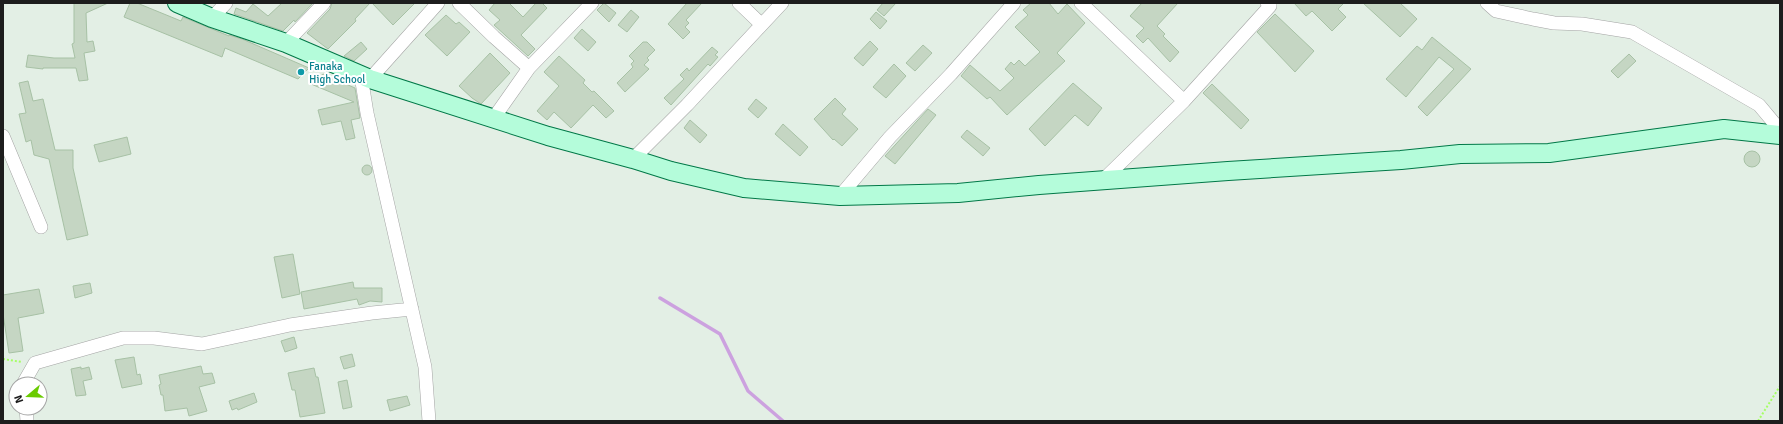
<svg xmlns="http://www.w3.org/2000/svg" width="1783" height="424" font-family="Signika,sans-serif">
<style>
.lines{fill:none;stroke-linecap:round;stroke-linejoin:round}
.stream{stroke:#cca1df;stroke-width:3.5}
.building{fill:#c5d6c3;stroke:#a7c1a5}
.minor-casing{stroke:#a4a4a4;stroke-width:14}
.secondary-casing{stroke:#017847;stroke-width:20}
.path{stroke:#a5ff64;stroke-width:2;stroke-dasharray:2 2;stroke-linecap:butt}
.minor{stroke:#fff;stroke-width:13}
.secondary{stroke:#b4fcda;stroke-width:18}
.culture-dot{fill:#0f9aa8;stroke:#fff;stroke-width:1.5}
.labels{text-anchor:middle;stroke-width:4;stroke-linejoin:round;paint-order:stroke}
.culture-label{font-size:11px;fill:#0d838f;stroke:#fff;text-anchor:start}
</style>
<rect width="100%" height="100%" fill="#e3efe5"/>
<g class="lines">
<path class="stream" d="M660,298L720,334L748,391L783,421"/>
</g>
<path class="building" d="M74,3H108L86,13L87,42L93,41L95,51L84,53L88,80L79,81L76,68H43V69L26,67L28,55L54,58H75L72,44L74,43Z
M130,3H137L181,21L183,17L229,36V35L242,39L309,68L298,79L225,48L222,57L124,17Z
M282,3H313L295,22L294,20L283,31L234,14L236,8L246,12L253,4L268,16Z
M332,3H370L355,19L356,21L328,49L307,33L330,9Z
M372,3H415L393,25Z
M495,3H509L523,17L536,3H542L547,8L521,35L535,49L528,56L494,25L500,20L489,10Z
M604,3L616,13L609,22L597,10Z
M687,3H702L686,20L689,23L685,27L690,32L683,39L668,24Z
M883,3H896L884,16L877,10Z
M1031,3H1049L1058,14L1067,4L1085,23L1057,53L1065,61L1007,115L990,97L987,99L961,76L970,65L1000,91L1014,78L1005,69L1011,62L1014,65L1019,60L1025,66L1040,52L1015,27L1028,15L1023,10Z
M1142,3H1178L1157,26L1165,34L1163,36L1179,52L1170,62L1148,38L1143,43L1136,36L1144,28L1130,16Z
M1294,3H1344L1338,9L1346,17L1332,31L1312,11L1306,16Z
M1363,3H1400L1417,19L1400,37Z
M631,10L639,17L627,32L618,25Z
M876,12L887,21L880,29L870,19Z
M1275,14L1314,51L1295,72L1257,32Z
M446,15L456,24L459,22L470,32L447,56L425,35Z
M582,29L596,42L588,51L574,38Z
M1432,37L1471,69L1427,116L1418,107L1454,69L1439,57L1406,97L1386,79L1417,46L1422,50Z
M870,41L878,49L863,66L854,58Z
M361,42L367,49L354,61L344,56Z
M643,42H647L655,50L647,58L649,60L644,65L649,69L625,92L617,83L633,67L631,64L634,61L629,56Z
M923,45L932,53L915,71L906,63Z
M712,47L718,52L715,55L718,57L710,66L708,64L671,105L664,98L684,79L680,75L687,68L689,71Z
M490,53L510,73L481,104L472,98L459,86Z
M1629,54L1636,61L1618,78L1611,71Z
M559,56L585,80L583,83L592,92L594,91L614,111L606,118L593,105L571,128L554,112L547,120L537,111L559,86L544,72Z
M894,64L906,76L886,98L873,87Z
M323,74L355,88L360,118L351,120L355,138L346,140L341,121L322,125L318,110L354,102L311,84Z
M28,81L33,101L43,99L55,150H73V168L88,235L67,240L49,159L34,155L31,140L26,142L19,114L26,113L19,83Z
M1073,83L1102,108L1088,126L1075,115L1045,146L1029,129Z
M1212,84L1249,120L1241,129L1203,93Z
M835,98L846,109L842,114L858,129L842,146L834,139L833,140L814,119Z
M756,99L767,108L758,118L748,109Z
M928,109L936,115L895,164L885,156Z
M690,120L707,135L700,143L684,128Z
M783,124L808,147L800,156L775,134Z
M967,130L990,148L983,156L961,137Z
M127,137L131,154L99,162L94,145Z
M1744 159a8 8 0 1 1 16 0a8 8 0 1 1-16 0Z
M362 170a5 5 0 1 1 10 0a5 5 0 1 1-10 0Z
M293,254L300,294L282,298L274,257Z
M353,282L354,288H382V302L370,301L359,305L357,299L304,309L301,292Z
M90,283L92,293L75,298L73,286Z
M39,289L44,313L18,318L23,351L9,353L3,314V295Z
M294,337L297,348L285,352L281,341Z
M352,354L355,366L344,369L340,357Z
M134,357L137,375L140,374L142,384L122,388L115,360Z
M201,366L203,374L212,373L215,383L199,387L207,411L189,416L187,408L165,411L163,395H161L159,385L161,384L159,375Z
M81,367V369L89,367L92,379L83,381L86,395L76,396L71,369Z
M314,368L316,377H318L325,413L300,417L295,390H292L288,373Z
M347,380L352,407L343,409L338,382Z
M254,393L257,402L238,410L237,408L232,410L229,401Z
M407,396L410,405L390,411L387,400Z"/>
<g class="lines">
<defs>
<path id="minor" d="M459,3L494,37L529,68
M739,3L761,24
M1081,3L1184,101
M1487,3L1496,11L1533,19L1554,23L1582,24L1632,32L1759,105L1780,130
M212,18L226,3
M286,43L324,3
M361,76L367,113L425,367L429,421
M370,79L438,3
M493,119L529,68L592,3
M3,136L41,227
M633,159L687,105L782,3
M1101,182L1184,101L1270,6L1267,3
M840,196L890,137L951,74L1014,3
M23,384L35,363L123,338H154L202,344L290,325L372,313L412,309
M26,408L27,421"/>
<path id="secondary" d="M177,3L212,18L286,43L370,79L548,136L633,159L671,171L744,188L840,196L958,193L1039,185L1228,171L1401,160L1460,154L1549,153L1724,129L1780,135"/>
</defs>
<use href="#minor" class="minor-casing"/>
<use href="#secondary" class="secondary-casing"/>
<path class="path" d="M3,359L22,362
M1758,421L1780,386"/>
<use href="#minor" class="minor"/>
<use href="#secondary" class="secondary"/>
</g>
<circle class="culture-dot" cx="301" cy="72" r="4"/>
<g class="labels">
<g class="culture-label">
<text x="309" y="70">Fanaka<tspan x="309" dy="13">High School</tspan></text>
</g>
</g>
<rect width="1783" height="424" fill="none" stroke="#1d1d1d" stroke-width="8"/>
<g transform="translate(28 396) rotate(251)"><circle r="19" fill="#ffffff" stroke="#a5a5a5"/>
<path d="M0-3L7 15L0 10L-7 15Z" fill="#6acb00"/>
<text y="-6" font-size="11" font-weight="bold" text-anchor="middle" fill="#1d1d1d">N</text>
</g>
</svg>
